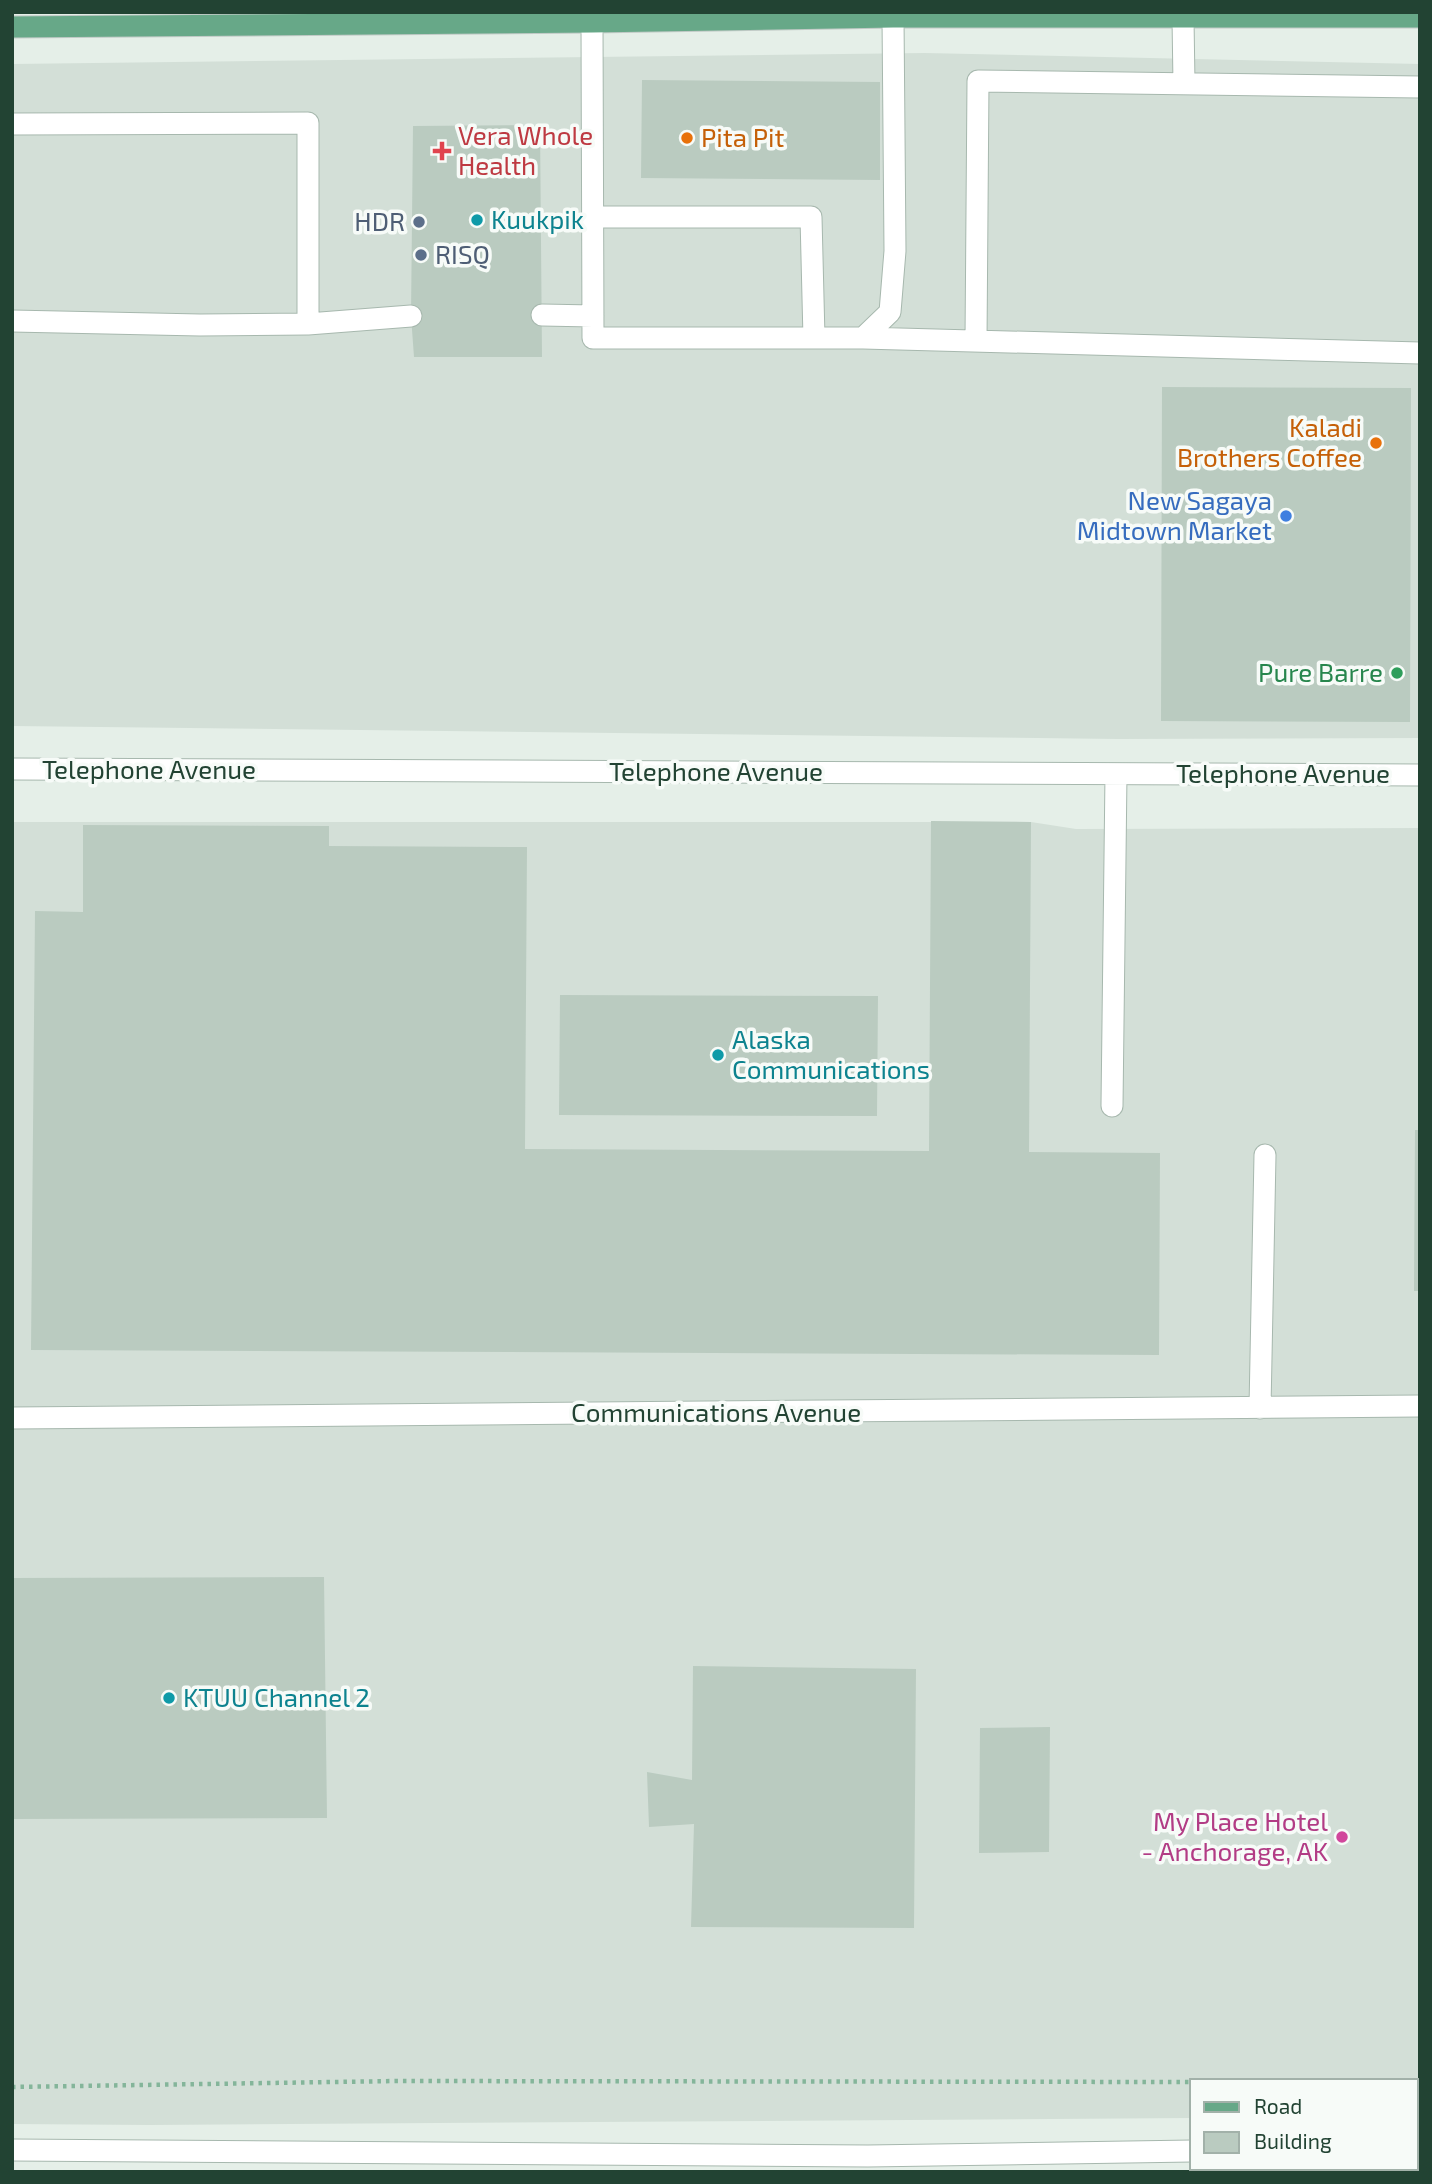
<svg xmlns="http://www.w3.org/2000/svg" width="1432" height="2184" font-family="'Exo 2',sans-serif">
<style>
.built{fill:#d3dfd7}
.building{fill:#bacbc0}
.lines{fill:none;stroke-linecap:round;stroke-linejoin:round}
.minor-casing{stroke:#a7b8ae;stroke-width:23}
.major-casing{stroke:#c1cac6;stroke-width:23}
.path{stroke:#84b59a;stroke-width:4.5;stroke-dasharray:3.5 5;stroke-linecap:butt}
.minor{stroke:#fff;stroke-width:21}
.major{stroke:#67a888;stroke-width:21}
.food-dot{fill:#e8710a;stroke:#f7fbf8;stroke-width:2.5}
.health-dot{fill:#e0444e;stroke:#f7fbf8;stroke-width:2.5}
.culture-dot{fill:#0f9aa8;stroke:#f7fbf8;stroke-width:2.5}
.service-dot{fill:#5c6f8a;stroke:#f7fbf8;stroke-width:2.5}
.shop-dot{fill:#3f7fe0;stroke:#f7fbf8;stroke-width:2.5}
.leisure-dot{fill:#2e9e5b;stroke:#f7fbf8;stroke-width:2.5}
.hotel-dot{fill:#d1479c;stroke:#f7fbf8;stroke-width:2.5}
.labels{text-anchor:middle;stroke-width:7;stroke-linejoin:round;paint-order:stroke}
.health-label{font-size:26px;fill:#be3a42;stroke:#f7fbf8;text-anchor:start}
.food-label{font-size:26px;fill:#c56008;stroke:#f7fbf8;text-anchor:start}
.culture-label{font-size:26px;fill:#0d838f;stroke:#f7fbf8;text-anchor:start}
.service-label{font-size:26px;fill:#4e5e75;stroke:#f7fbf8;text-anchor:end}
.shop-label{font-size:26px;fill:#366cbe;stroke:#f7fbf8;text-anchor:end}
.leisure-label{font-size:26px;fill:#27864d;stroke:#f7fbf8;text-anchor:end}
.street-label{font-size:26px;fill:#224333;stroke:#f7fbf8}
.hotel-label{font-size:26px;fill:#b23c85;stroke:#f7fbf8;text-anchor:end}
</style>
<rect width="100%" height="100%" fill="#e5efe8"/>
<path class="built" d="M925,53L1420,64V738L1118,739L12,726V64Z
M12,822H1031L1076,829L1420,828V2117H1416V2081H1192V2118L150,2125L12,2124Z"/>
<path class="building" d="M642,80L880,82V180L641,178Z
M540,125L542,357H414L411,316L413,126Z
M1162,387L1411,388L1410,722L1161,721Z
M931,821L1031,822L1029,1152L1160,1153L1159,1355L31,1350L35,911L83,912V825L329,826V846L527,847L525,1149L929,1151Z
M560,995L878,996L877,1116L559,1115Z
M1415,1130H1420V1291H1414Z
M324,1577L327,1818L12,1819V1578Z
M693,1666L916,1669L914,1928L691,1927L694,1824L649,1827L647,1772L692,1780Z
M1050,1727L1049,1852L979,1853L980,1728Z"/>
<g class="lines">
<defs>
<path id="minor" d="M1183,18L1184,84
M592,22L593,338H863L890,312L895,251L893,17
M12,124L308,123V324L200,325L12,321
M593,217H811L814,338
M542,315L593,316
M308,324L411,316
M863,338L1420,353
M976,341L978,81L1420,87
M12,769L1420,775
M1112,1106L1116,774
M1260,1408L1265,1155
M12,1418L1420,1406
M1416,2147H1420
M12,2150L868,2156L1192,2151"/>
<path id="major" d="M12,27L592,22L893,17H1420"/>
</defs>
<use href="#minor" class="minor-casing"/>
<use href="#major" class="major-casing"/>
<path class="path" d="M1416,2084H1420
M12,2087L397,2081L1192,2082"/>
<use href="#minor" class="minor"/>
<use href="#major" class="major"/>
</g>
<g class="food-dot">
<circle cx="687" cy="138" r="7"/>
<circle cx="1376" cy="443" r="7"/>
</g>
<path class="health-dot" d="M438.5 140.5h7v7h7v7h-7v7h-7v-7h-7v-7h7z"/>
<g class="culture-dot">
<circle cx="477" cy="220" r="7"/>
<circle cx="718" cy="1055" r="7"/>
<circle cx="169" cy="1698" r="7"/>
</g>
<g class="service-dot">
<circle cx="419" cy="222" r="7"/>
<circle cx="421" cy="255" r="7"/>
</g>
<circle class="shop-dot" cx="1286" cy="516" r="7"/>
<circle class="leisure-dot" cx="1397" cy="673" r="7"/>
<circle class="hotel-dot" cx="1342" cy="1837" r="7"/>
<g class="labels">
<g class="health-label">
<text x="458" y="145">Vera Whole<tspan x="458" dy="30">Health</tspan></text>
</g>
<g class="food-label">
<text x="701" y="147">Pita Pit</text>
<text x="1362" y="437" text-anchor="end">Kaladi<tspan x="1362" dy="30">Brothers Coffee</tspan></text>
</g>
<g class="culture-label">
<text x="491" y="229">Kuukpik</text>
<text x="732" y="1049">Alaska<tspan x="732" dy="30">Communications</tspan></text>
<text x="183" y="1707">KTUU Channel 2</text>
</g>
<g class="service-label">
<text x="405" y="231">HDR</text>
<text x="435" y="264" text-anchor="start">RISQ</text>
</g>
<g class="shop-label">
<text x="1272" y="510">New Sagaya<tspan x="1272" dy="30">Midtown Market</tspan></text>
</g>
<g class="leisure-label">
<text x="1383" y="682">Pure Barre</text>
</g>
<g class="street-label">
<text x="149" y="779">Telephone Avenue</text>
<text x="716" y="781">Telephone Avenue</text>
<text x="1283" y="783">Telephone Avenue</text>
<text x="716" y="1422">Communications Avenue</text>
</g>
<g class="hotel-label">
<text x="1328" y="1831">My Place Hotel<tspan x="1328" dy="30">- Anchorage, AK</tspan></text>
</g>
</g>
<rect width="1432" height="2184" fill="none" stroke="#224333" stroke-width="28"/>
<rect x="1190" y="2079" width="228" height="91" fill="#f7fbf8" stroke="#a2b1a9" stroke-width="2"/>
<rect x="1204" y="2102" width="35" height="10" fill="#67a888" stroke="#a2b1a9" stroke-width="2"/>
<text x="1254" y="2114" font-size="21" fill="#224333">Road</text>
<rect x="1204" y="2132" width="35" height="21" fill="#bacbc0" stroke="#a2b1a9" stroke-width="2"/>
<text x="1254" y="2149" font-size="21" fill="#224333">Building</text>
</svg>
